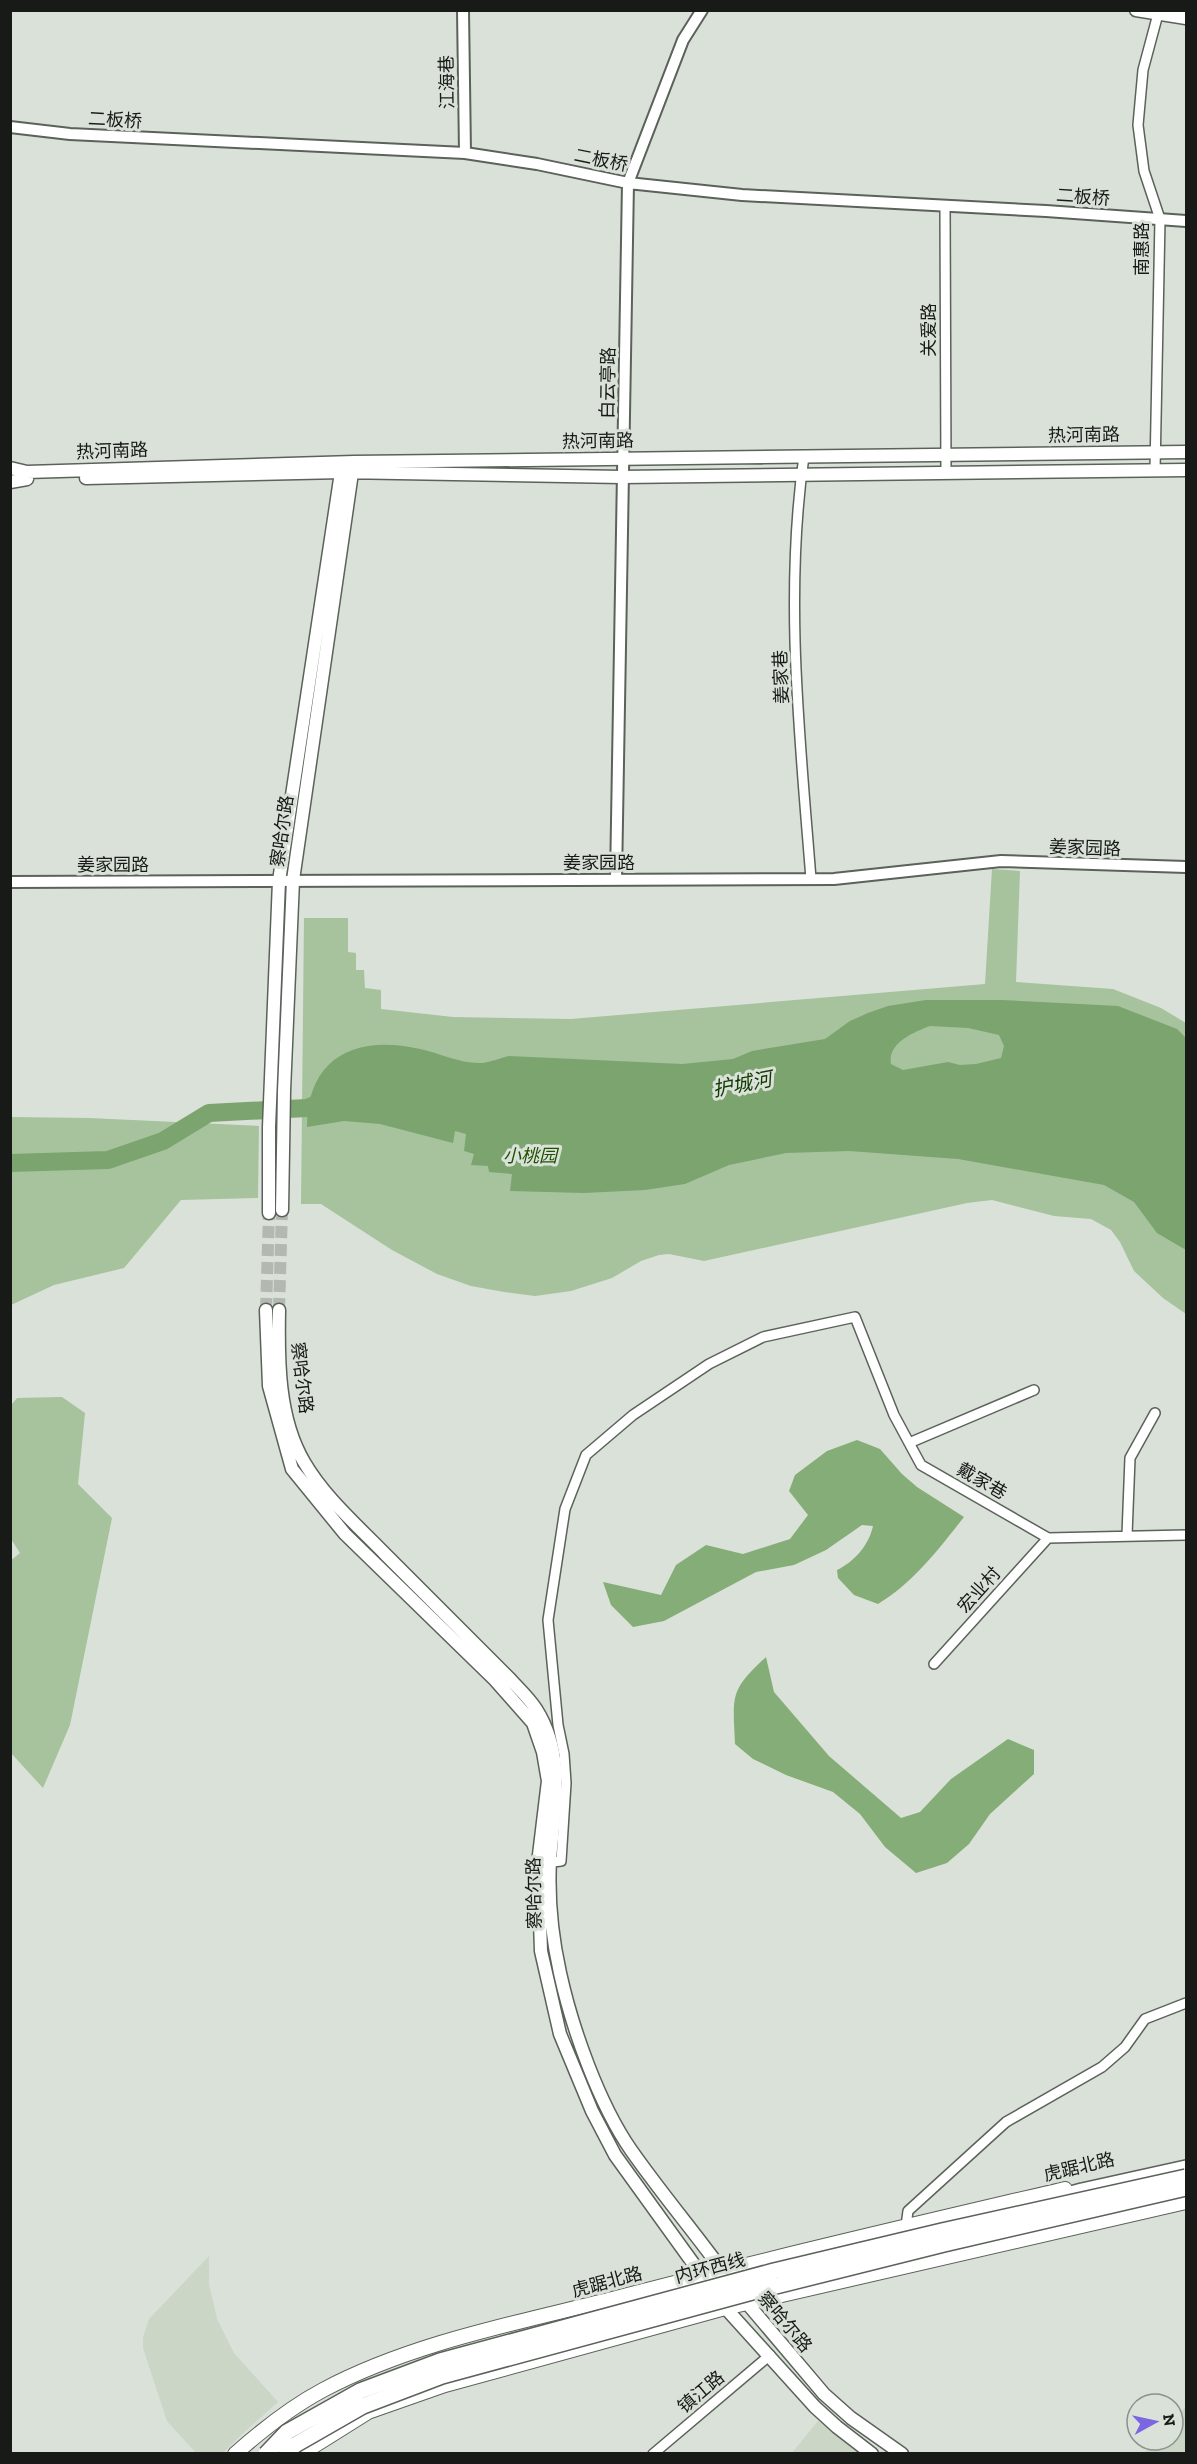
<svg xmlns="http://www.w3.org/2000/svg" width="1197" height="2464" font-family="'Zilla Slab','Noto Sans SC',serif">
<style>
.built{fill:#cbd6c7}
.green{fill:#a6c39d}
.forest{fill:#85ad77}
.water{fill:#7ba46e;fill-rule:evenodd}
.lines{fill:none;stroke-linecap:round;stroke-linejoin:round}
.river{stroke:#7ba46e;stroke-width:18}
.secondary-tunnel{stroke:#b3b9b1;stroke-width:12;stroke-dasharray:12 6;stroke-linecap:butt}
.minor-casing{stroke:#5b625a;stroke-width:12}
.tertiary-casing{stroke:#5b625a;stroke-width:14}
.secondary-casing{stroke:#5b625a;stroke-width:15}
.primary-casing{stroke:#5b625a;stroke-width:16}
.trunk-casing{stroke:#5b625a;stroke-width:18}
.minor{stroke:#fff;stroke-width:9}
.tertiary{stroke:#fff;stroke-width:10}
.secondary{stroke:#fff;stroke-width:12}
.primary{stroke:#fff;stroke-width:14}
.trunk{stroke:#fff;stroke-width:15}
.trunk-bridge-casing{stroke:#5b625a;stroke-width:18;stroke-linecap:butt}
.trunk-bridge{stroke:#fff;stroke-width:15}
.labels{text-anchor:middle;stroke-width:6;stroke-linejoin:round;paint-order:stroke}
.street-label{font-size:18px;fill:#171a17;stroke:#dae1d8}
.park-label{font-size:18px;font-style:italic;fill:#1e5202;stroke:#dae1d8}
.water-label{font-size:20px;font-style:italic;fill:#113900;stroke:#dae1d8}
</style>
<rect width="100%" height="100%" fill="#dae1d8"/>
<path class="built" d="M209,2256V2284L217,2319L234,2353L278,2402L240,2436L223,2453H196L167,2421L143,2348V2337L149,2319Z
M1186,2406V2453L1143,2454L1156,2440H1173V2421Z
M818,2421L862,2453L791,2454Z"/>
<path class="green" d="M992,869L1020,871L1016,982L1113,989L1161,1008L1186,1023V1314L1163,1298L1134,1271L1120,1242L1111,1230L1091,1219L1054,1216L992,1200L967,1203L704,1261L669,1254L659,1255L641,1261L612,1278L571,1291L535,1296L504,1292L471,1286L437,1274L392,1250L321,1204H301L304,918H348V952L356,953V970H364L365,988L381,990V1009L453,1017L571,1019L985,984Z
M11,1117L89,1118L259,1126L258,1198L181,1200L124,1268L54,1285L11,1305Z
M62,1397L85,1413L78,1484L112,1518L70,1725L43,1788L11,1753L10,1561L20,1553L11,1539V1405L17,1398Z"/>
<path class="forest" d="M857,1440L880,1449L902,1474L917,1487L964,1517C938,1550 914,1582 878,1604L854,1595L838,1578L837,1570C854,1562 869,1545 873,1526L862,1525L826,1550L794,1565L756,1572L664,1621L633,1627L611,1605L603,1582L661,1595L676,1565L706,1545L743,1554L790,1539L808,1515L789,1491L795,1475L827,1451Z
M766,1657L774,1692L829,1756L901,1818L920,1812L951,1779L1008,1739L1034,1750V1774L990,1814L969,1844L947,1863L916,1873L885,1847L860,1814L833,1792L786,1775L753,1759L735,1744C733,1696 729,1691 766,1657Z"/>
<path class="water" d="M926,1000H1002L1118,1006L1177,1029L1186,1038V1250L1157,1233L1134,1202L1104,1185L958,1159L849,1151L786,1153L729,1165L685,1184L645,1190L584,1193L510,1191L512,1174L489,1172L488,1166L471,1165L474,1154L464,1151L466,1134L455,1131L453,1143L380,1124L344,1121L307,1127C307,1057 356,1034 420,1049C440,1053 460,1064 482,1063C491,1062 501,1058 509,1056L682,1064L733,1059L752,1051L825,1039L850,1021L868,1013L888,1006ZM930,1026L968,1028L999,1035L1004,1046L1001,1058L976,1064L960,1065L948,1062L903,1070L891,1064C887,1043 914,1032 930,1026Z"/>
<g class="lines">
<path class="river" d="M10,1163L108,1160L163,1141L209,1113L307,1108L329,1099"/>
<path class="secondary-tunnel" d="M266,1310L269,1213
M279,1310L282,1210"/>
<defs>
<path id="minor" d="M945,206L946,473
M804,456C784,596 800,739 811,879
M1155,470L1160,219L1144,171L1138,125L1143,70L1158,14
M909,1443L1034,1390
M1127,1535L1130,1458L1155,1413
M934,1664L1048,1538
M544,1863L561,1861L566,1783L564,1754L558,1725L548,1620L565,1509L586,1455L633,1415L709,1364L763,1337L855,1317L894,1415L921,1465L1048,1538L1186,1535
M906,2226L908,2211L1006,2122L1102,2067L1125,2047L1145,2019L1186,2003
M653,2454L770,2355"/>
<path id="tertiary" d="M463,10L465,153
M10,127L70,134L465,153L537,164L628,183L742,195L1046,211L1186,221
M616,879L628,183L683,40L702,10
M10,882L834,879L1001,861L1186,867"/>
<path id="secondary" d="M1136,10L1186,18
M10,468L27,472L354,462L1186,452
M86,478L342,472L622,477L1186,470
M10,482L27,479
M282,1210L284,1091L293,880L353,466
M269,1213V1127L279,881L342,466
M266,1310L269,1386L292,1469L345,1534L495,1680L533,1723L543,1752L548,1781L538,1863L541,1951L560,2034L592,2111L615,2155L708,2284
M279,1310C278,1360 278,1418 304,1462C325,1498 358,1526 386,1555C427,1596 468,1637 509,1678C518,1688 529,1698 536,1709C566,1756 554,1808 550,1860C548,1897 552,1937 560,1973C572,2028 599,2104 631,2150C661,2193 696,2234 727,2277
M741,2296L824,2394L851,2418L902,2454
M721,2303L815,2407L837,2427L872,2454"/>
<path id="primary" d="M235,2454C262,2430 291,2407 323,2390C413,2342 522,2322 620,2297C768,2258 916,2224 1065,2189
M301,2454L368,2412L445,2385L725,2308L1186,2202"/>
<path id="trunk" d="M1035,2204L1082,2191L1186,2168"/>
</defs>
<use href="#minor" class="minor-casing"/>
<use href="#tertiary" class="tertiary-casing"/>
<use href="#secondary" class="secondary-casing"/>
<use href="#primary" class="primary-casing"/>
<use href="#trunk" class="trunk-casing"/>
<use href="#minor" class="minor"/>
<use href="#tertiary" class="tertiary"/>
<use href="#secondary" class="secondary"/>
<use href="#primary" class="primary"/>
<use href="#trunk" class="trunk"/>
<defs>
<path id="trunk-bridge" d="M266,2454L287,2432L360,2391L440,2361L774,2271L942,2231L1186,2177
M286,2454L295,2445L363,2406L442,2376L756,2291L944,2244L1186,2188"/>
</defs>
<use href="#trunk-bridge" class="trunk-bridge-casing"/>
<use href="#trunk-bridge" class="trunk-bridge"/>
</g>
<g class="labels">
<g class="street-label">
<text transform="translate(447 82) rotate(-91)" y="6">江海巷</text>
<text transform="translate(115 120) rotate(3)" y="6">二板桥</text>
<text transform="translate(601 160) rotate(11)" y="6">二板桥</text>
<text transform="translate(1083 197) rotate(4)" y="6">二板桥</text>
<text transform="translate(1142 249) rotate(-90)" y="6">南惠路</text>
<text transform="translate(929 330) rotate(-90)" y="6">关爱路</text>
<text transform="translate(608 383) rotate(-89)" y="6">白云亭路</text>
<text transform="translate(1084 435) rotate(-1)" y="6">热河南路</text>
<text transform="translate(598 441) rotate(-1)" y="6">热河南路</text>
<text transform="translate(112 451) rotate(-2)" y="6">热河南路</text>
<text transform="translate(781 677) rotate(-92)" y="6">姜家巷</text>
<text transform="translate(282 831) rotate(-82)" y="6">察哈尔路</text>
<text transform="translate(1085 848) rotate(2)" y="6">姜家园路</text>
<text x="599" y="869">姜家园路</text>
<text x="113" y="871">姜家园路</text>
<text transform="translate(302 1378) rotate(83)" y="6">察哈尔路</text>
<text transform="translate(982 1481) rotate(30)" y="6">戴家巷</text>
<text transform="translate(979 1590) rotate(-48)" y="6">宏业村</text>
<text transform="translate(534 1893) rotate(-91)" y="6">察哈尔路</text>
<text transform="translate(1079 2167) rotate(-13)" y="6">虎踞北路</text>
<text transform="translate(710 2268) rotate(-15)" y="6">内环西线</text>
<text transform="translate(607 2282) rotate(-15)" y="6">虎踞北路</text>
<text transform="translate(785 2322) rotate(50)" y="6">察哈尔路</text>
<text transform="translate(701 2392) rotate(-40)" y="6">镇江路</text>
</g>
<g class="park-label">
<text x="530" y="1162">小桃园</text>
</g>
<g class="water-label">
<text transform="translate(742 1084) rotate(-11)" y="7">护城河</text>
</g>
</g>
<rect width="1197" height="2464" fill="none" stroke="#171a17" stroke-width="24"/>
<g transform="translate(1155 2422) rotate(82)"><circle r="28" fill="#dae1d8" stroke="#8c918b" stroke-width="1.5"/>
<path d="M0-4.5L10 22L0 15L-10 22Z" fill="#7c65e1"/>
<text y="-9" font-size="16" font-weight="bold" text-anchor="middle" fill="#171a17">N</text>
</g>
</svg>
